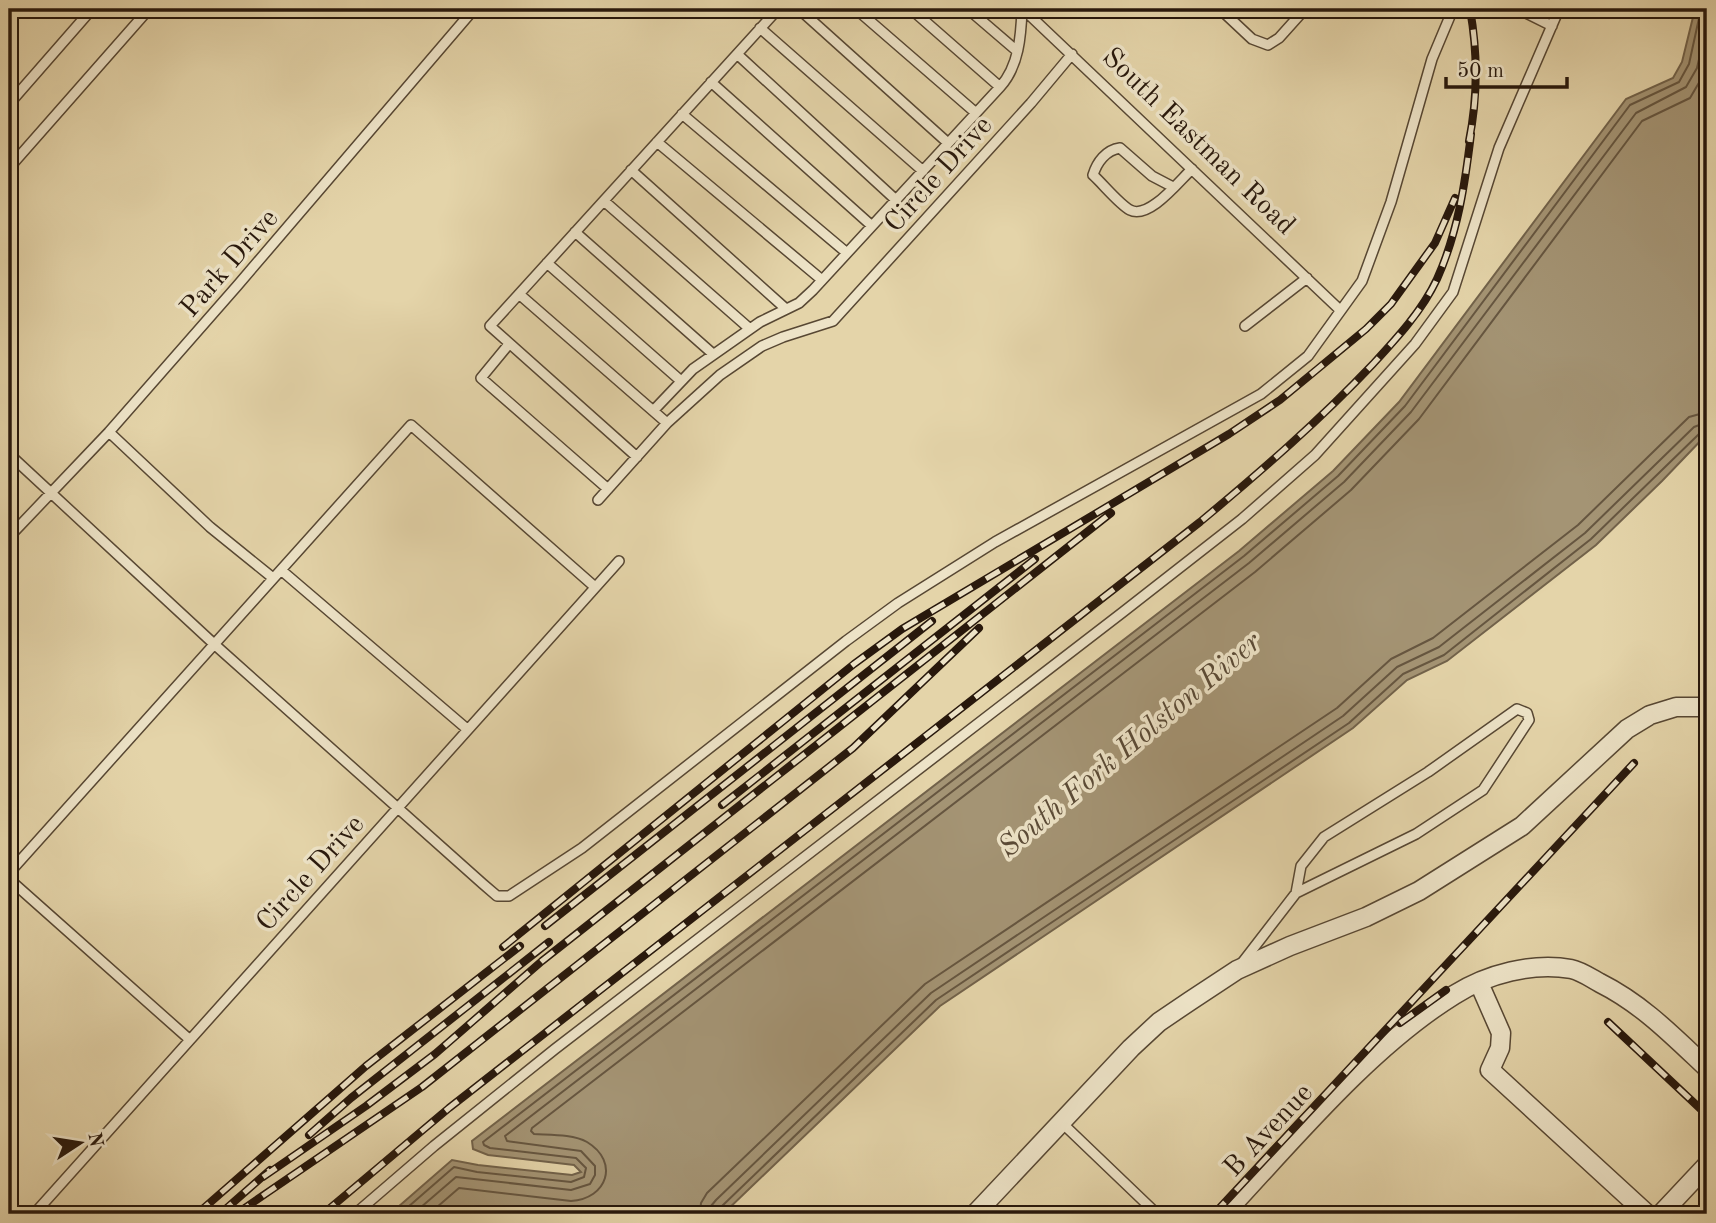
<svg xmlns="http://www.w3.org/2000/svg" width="1716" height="1223" font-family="'Old Standard TT',serif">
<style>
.water{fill:#a49474;stroke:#72624a;stroke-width:2}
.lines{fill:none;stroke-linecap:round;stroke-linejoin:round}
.shore{stroke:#665640;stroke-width:2}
.service-casing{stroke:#574733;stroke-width:12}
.minor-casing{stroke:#574733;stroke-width:21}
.service{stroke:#ede3c7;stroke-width:9}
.minor{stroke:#ede3c7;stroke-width:18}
.rail-casing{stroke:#28180c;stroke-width:8}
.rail{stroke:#ede3c7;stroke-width:5;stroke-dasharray:16;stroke-linecap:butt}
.labels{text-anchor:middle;stroke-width:7;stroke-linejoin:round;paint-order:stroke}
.street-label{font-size:28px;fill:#28180c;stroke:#ede3c7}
.water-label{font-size:30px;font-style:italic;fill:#5a4a36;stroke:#ede3c7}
</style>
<rect width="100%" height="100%" fill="#e4d4a9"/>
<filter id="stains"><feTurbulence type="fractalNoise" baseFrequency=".00286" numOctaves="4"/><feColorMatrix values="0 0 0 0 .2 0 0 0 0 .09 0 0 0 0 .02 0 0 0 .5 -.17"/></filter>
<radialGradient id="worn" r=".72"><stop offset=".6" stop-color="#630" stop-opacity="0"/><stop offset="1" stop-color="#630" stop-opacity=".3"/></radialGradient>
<path class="water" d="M1695,9H1707V434L1662,481L1596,545L1447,661L1407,680L1353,728L940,1006L723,1214H390L452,1160L478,1165L572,1175L581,1172L574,1165L488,1155L473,1149L472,1141L1239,551L1333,471L1399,402L1626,99L1673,78L1682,62Z"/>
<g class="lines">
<path class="shore" d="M400,1214L454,1167L477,1172L571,1182L584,1177L586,1168L576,1158L490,1148L484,1145L483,1142L1244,556L1338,476L1405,406L1630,105L1679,82L1689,64L1701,9
M413,1214L456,1177L571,1190L590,1184L595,1175V1166L581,1151L507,1141L505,1136L1249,563L1344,482L1411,412L1636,113L1686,87L1697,68L1707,24
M429,1214L459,1188L571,1201C607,1199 620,1162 587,1142C573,1134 550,1135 534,1134L531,1131L532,1128L1255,572L1351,490L1419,419L1642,121L1690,98L1707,69
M700,1214L701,1203L707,1193L925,984L1337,708L1391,659L1433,638L1578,525L1689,417L1707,412
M710,1214L711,1206L716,1200L931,993L1343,716L1397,667L1439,647L1585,533L1694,427L1707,422
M719,1214L722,1206L936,1000L1349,723L1403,674L1444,655L1591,539L1700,433L1707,431"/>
<defs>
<path id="service" d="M799,9L948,143
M856,9L976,113
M911,9L1000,87
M968,9L1017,51
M1023,9L1340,310
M1098,9L1103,13L1124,9
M1220,9L1252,39L1268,45L1279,38L1305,9
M1518,9L1552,26
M760,28L923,171
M737,54L896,200
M711,82L872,226
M9,104L92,9
M682,114L847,253
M657,142L822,280
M9,168L149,9
M631,170L786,309
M1173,187L1152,176L1120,148C1106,150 1097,162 1093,175C1103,184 1119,204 1130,210C1149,220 1179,181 1192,169
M604,201L750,329
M575,232L713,354
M547,263L681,381
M519,294L667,423
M1245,326L1307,278
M509,344L481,378L608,489
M653,411L693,369L760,322L799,303L813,290L1000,87C1019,66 1021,36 1022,9
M109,432L210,527L273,578
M9,454L214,644L483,884L497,896H509L582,848L846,641L898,603L995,542L1261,394L1308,356L1362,281L1391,202L1432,59L1453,9
M637,457L490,326L778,9
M598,500L667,423L720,375L762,346L783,337L833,321L1031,103L1072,54
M9,537L109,432L237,286L474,9
M281,570L467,729
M9,873L411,425L595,587
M9,879L189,1039
M1242,963L1296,893L1416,834L1483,790L1529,720L1527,713L1517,709L1428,772L1324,837L1301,866L1296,893
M1061,1122L1155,1212
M34,1214L619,561
M355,1214L434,1146L555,1049L1123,612L1242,519L1315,455L1415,344L1453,292L1499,148L1559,9"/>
<path id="minor" d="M1479,983L1501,1033L1500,1048L1490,1070L1647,1214
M975,1214L1131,1048L1159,1022L1190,1001L1237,970L1290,946L1366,917L1419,891L1522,826L1627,729L1650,715L1676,707H1707
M1224,1214C1293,1140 1369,1048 1454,995C1487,974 1533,962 1571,969C1581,971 1591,978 1600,983C1642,1004 1673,1036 1707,1068
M1661,1214L1707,1165"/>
</defs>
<use href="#service" class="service-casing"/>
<use href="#minor" class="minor-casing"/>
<use href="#service" class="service"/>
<use href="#minor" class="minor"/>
<defs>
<path id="rail" d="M1469,141C1478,96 1478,54 1470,9
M722,805L1035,559
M545,926L932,621
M503,947L854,664L902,629L1229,434L1280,400L1366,329L1391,304L1435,243L1455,198
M1608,1022L1707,1115
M1400,1023L1446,990
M309,1135L351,1098L549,942
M263,1177L366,1106L435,1054L542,961L1111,513
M197,1214L366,1066L520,946
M220,1214L270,1170
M236,1214L422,1087L853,748L979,628
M323,1214L449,1108L1200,522C1260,472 1319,421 1373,364C1397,338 1422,311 1437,279C1458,232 1465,184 1471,134
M1214,1214L1634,763"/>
</defs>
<use href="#rail" class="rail-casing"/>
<use href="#rail" class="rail"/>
</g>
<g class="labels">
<g class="street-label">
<text transform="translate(1200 140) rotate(44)" y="10">South Eastman Road</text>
<text transform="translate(937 173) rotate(-48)" y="10">Circle Drive</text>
<text transform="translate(228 262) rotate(-49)" y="10">Park Drive</text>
<text transform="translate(309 872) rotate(-48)" y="10">Circle Drive</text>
<text transform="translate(1267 1129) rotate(-47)" y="10">B Avenue</text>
</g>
<g class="water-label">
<text transform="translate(1129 744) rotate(-40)" y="10">South Fork Holston River</text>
</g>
</g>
<rect width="1716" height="1223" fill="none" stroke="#e4d4a9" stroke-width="35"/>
<rect x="10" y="10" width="1695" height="1202" fill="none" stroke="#28180c" stroke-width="3.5"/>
<rect x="18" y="18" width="1681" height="1188" fill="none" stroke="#28180c" stroke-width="2"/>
<g transform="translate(80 1143) rotate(78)" stroke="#ede3c7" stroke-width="5" paint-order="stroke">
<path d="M0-5L12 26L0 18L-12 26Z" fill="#28180c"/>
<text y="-10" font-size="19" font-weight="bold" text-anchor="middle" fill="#28180c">N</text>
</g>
<path d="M1446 77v10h121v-10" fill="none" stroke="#28180c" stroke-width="3.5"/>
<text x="1457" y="77" font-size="21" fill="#28180c" stroke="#ede3c7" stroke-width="5" paint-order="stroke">50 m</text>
<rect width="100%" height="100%" filter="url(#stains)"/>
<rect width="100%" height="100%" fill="url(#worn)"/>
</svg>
